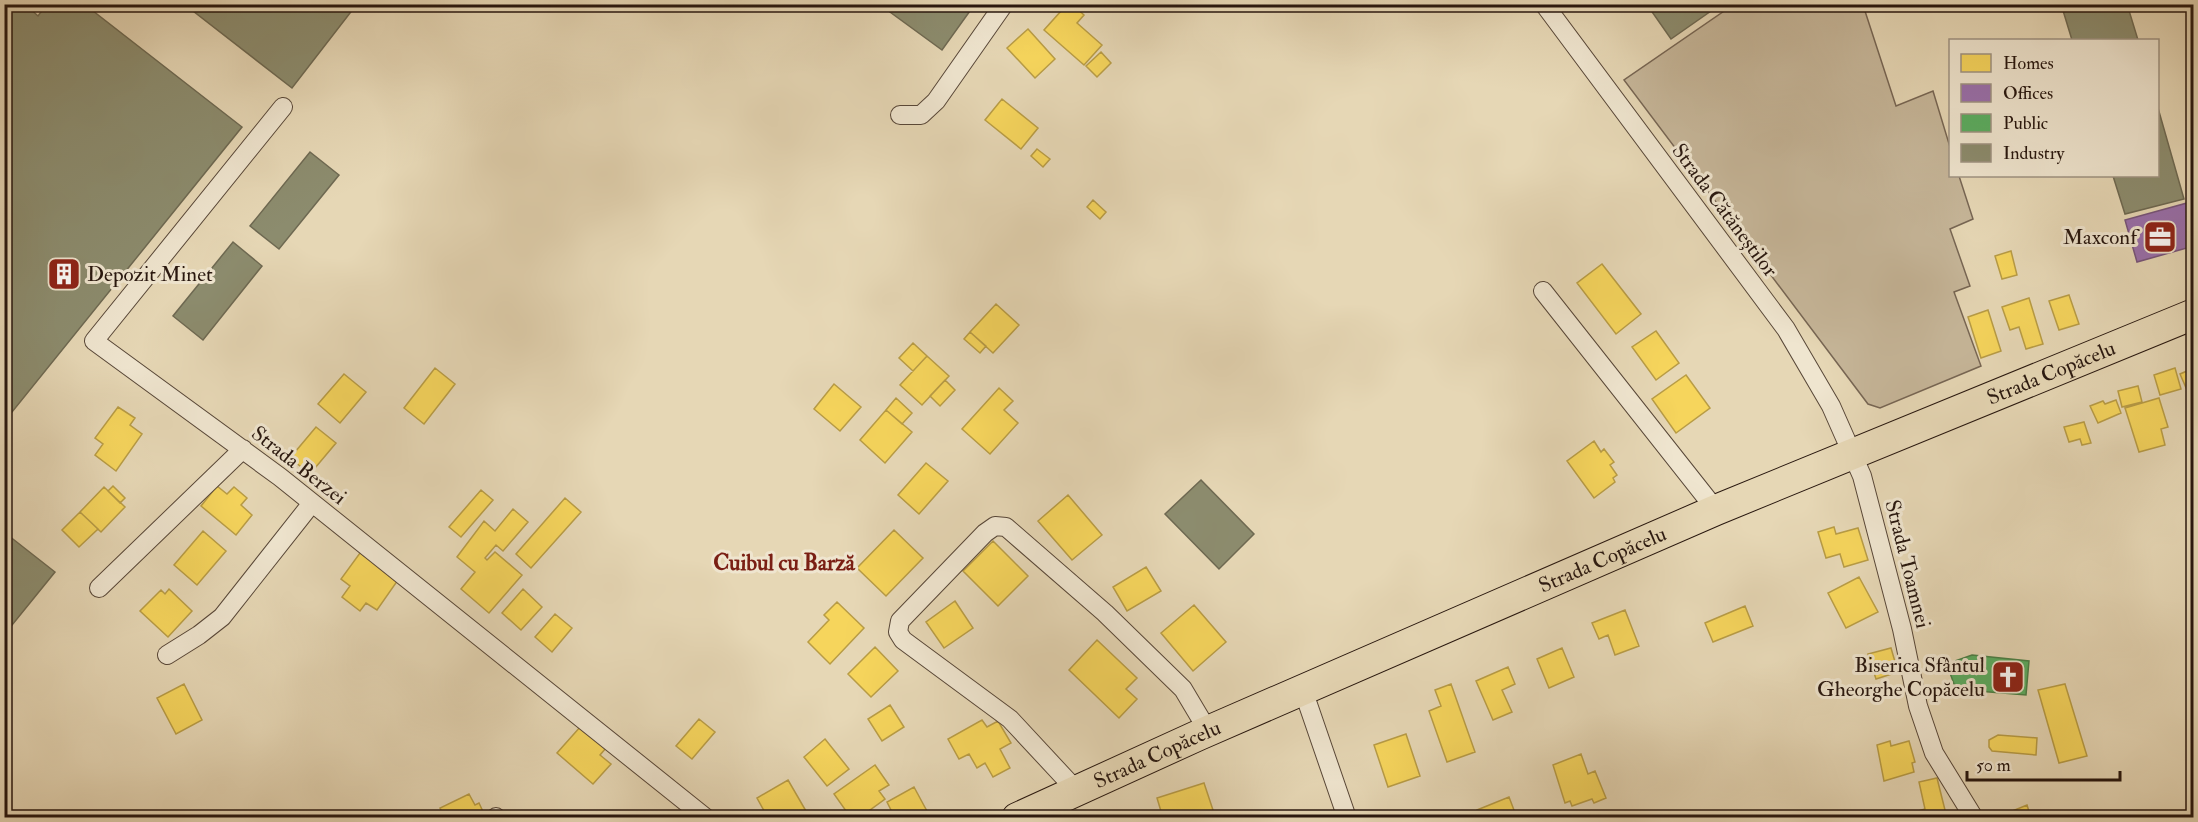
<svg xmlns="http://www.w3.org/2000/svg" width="2198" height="822" font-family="'IM FELL Double Pica',serif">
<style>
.green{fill:#c6b699;stroke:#776654;stroke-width:1.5}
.homes{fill:#f6d55c;stroke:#b89c45;stroke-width:1.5}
.offices{fill:#9970ab;stroke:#77557c;stroke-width:1.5}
.public{fill:#5aae61;stroke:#4b8148;stroke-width:1.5}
.industry{fill:#8c8c6e;stroke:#6e6952;stroke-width:1.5}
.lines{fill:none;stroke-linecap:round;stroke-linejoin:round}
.minor-casing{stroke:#584738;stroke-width:20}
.primary-casing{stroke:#28170f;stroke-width:32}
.minor{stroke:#efe5cf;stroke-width:18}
.primary{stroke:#e6d7b5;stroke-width:30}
.labels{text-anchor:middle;stroke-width:6;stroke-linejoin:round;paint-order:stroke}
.street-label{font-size:21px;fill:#28170f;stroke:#efe5cf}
.poi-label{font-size:21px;fill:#28170f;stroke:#efe5cf;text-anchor:end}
.neighbourhood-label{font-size:22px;font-weight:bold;fill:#7a1f14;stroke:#efe5cf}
</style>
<rect width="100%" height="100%" fill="#e6d7b5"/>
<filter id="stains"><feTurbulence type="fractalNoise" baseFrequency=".00333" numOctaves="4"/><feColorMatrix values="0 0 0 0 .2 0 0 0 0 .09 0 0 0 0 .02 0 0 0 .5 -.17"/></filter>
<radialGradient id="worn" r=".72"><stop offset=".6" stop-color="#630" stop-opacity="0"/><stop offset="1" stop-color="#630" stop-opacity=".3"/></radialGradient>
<path class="green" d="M1733,5H1863L1896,106L1933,91L1950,147V176H1959L1973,219L1950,229L1970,286L1954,292L1981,366L1880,408L1868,404L1624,80Z"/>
<path class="homes" d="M1061,4H1072L1084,15L1077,23L1102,45L1084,65L1044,30L1061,11L1057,8Z
M1028,29L1055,59L1035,78L1007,48Z
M1101,52L1111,63L1097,77L1086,66Z
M1002,99L1038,128L1021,149L985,120Z
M1037,149L1050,159L1043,167L1031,156Z
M1093,200L1106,212L1100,219L1087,207Z
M2011,251L2017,275L2002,279L1995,256Z
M1602,264L1641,314L1616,334L1577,283Z
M2069,295L2079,324L2059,330L2049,301Z
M2029,298L2043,344L2026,349L2019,327L2010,330L2002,307Z
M996,304L1019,325L993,353L970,332Z
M1988,310L2001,351L1981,358L1968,317Z
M1656,331L1679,363L1656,380L1632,347Z
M970,332L986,346L980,353L964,339Z
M913,343L927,356L913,371L899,358Z
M927,356L949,376L922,405L900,385Z
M435,368L455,384L424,424L404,408Z
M2175,368L2181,389L2160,395L2154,375Z
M2194,368V387L2187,390L2180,374Z
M344,374L366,392L340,423L318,404Z
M1686,375L1710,408L1676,433L1652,399Z
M945,380L955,390L940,406L930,396Z
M834,384L861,407L840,431L814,409Z
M2138,386L2142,402L2122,407L2118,391Z
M999,388L1013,401L1004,410L1018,423L990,454L962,429Z
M896,398L912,413L902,424L886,410Z
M2159,398L2168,427L2161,429L2165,445L2139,452L2125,408Z
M2116,400L2121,413L2098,423L2090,406L2103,401L2105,404Z
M118,407L135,418L130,425L142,434L116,471L95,455L103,444L95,438Z
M886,410L912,432L885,463L860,440Z
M2084,422L2091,443L2082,445L2080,439L2069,442L2064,427Z
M316,427L336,443L310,474L290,458Z
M1594,441L1601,452L1604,449L1614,462L1610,465L1617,475L1613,478L1615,482L1594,498L1567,461Z
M926,463L948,481L919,514L898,495Z
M113,486L125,498L120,503L108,491Z
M217,486L227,494L234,487L247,498L241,505L252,515L236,535L201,506Z
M104,487L125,507L101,532L80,512Z
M481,490L493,500L461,537L449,527Z
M1068,495L1102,535L1072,560L1038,521Z
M565,498L581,512L531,568L516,554Z
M513,509L528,522L503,551L496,545L485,558L487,560L495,552L522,575L489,613L461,589L475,572L457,557L484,521L495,531Z
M80,512L98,529L79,547L62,530Z
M1834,527L1836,534L1858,528L1868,560L1844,567L1840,554L1826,558L1818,532Z
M894,530L923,558L886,596L857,568Z
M203,531L226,551L197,585L174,565Z
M993,541L1028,576L998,606L963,571Z
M360,553L398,580L377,610L366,603L360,611L342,597L350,586L341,579Z
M1146,567L1161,591L1127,611L1113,587Z
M1859,577L1878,612L1846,628L1828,593Z
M169,589L192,611L168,637L140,611L161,590L165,594Z
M523,589L542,607L521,630L502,613Z
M955,601L973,628L944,648L926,622Z
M837,602L864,628L830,664L808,642L829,620L824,615Z
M1194,605L1226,642L1193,671L1161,633Z
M1745,606L1753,626L1713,642L1705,623Z
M1625,610L1639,646L1615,655L1608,635L1599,639L1592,623Z
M555,614L572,628L552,652L535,637Z
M1097,640L1137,678L1126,689L1137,699L1119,718L1069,670Z
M875,647L898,671L871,697L848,674Z
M1562,648L1574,677L1549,688L1537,659Z
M1891,648L1898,672L1876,679L1868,654Z
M1508,667L1515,684L1502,690L1512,712L1493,720L1476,681Z
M184,684L202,720L176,734L157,698Z
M1451,684L1475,752L1447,762L1429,711L1441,706L1435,690Z
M2065,684L2087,756L2059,763L2038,690Z
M890,705L904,727L882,741L868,719Z
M699,719L715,732L692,759L676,746Z
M982,720L987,727L998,721L1011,743L1000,749L1010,768L993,777L985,763L977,768L969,754L959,759L948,739Z
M581,726L606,748L600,755L611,764L593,784L557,753Z
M1406,734L1420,776L1388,787L1374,745Z
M1998,735L2037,738L2036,755L1992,751L1989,747V740Z
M825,739L849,769L827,786L804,757Z
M1890,741L1891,746L1909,741L1915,762L1912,763L1914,772L1884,781L1877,745Z
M1581,754L1588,774L1595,771L1606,798L1594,803L1592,799L1572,806L1570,801L1565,803L1553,765Z
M875,765L889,785L879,791L885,799L859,818H851L834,794Z
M1937,778L1947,818H1912L1911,813L1925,809L1919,782Z
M788,780L806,811L794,818H768L757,798Z
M1204,783L1214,813L1200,818H1163L1157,798Z
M914,787L928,813L920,818H895L887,802Z
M469,794L475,805L479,803L486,818H445L440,808Z
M1509,797L1517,818H1480L1477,810Z
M2027,805L2031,818H2006L2005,814Z"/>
<path class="offices" d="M2187,203L2194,227V246L2137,262L2125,220Z"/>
<path class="public" d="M1972,655L2029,661L2026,695L1965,690L1954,684L1950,673L1952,662Z"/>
<path class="industry" d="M4,4H25L38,16L47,4H84L242,127L4,422Z
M184,4H357L292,88Z
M879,4H975L942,50Z
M1657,4H1721L1671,39L1650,9Z
M2061,4H2127L2138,40H2072Z
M2158,108L2184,199L2125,214L2113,176H2158Z
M310,152L339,175L279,249L250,226Z
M233,242L262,266L203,340L173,316Z
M1201,480L1254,534L1219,569L1165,514Z
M4,532L55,572L4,635Z"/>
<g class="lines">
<defs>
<path id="minor" d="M1544,4L1786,329L1831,406L1862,476L1902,629L1918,706L1934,753L1974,818
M283,107L94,341L280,477L706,818
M900,115H921L936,101L1004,4
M1543,291L1716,510
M99,588L243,449
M167,655L199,635L222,617L312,503
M1303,690L1347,818
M1076,790L1010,719L903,640L898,632L900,621L985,533L995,526L1006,527L1105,613L1183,689L1208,731
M496,817L497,818"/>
<g id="primary">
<path id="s1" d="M1017,818L1199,735L1716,510L2194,314"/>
</g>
</defs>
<use href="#minor" class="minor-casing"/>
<use href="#primary" class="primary-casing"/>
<use href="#minor" class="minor"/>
<use href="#primary" class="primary"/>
</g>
<defs>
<symbol id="office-square" viewBox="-11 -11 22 22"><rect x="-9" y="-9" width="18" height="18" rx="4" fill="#8f2418" stroke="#efe5cf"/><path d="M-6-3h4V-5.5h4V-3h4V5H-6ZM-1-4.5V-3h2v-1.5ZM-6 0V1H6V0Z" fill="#fff"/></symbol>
<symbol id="building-square" viewBox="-11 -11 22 22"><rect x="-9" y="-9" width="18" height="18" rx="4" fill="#8f2418" stroke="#efe5cf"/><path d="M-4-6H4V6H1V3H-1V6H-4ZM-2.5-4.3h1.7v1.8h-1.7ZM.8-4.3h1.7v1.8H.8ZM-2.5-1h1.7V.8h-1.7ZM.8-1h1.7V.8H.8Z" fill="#fff"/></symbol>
<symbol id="church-square" viewBox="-11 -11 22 22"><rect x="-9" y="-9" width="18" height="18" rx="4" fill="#8f2418" stroke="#efe5cf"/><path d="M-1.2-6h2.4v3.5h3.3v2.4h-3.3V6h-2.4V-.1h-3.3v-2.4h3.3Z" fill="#fff"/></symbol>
</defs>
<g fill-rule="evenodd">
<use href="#office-square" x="2141" y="218" width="38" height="38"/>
<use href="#building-square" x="45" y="255" width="38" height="38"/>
<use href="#church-square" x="1989" y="658" width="38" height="38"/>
</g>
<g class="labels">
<g class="street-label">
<text transform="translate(1725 210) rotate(53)" y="7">Strada Cătăneștilor</text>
<text dy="7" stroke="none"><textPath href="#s1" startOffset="1126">Strada Copăcelu</textPath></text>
<text transform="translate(299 465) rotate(38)" y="7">Strada Berzei</text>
<text dy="7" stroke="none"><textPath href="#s1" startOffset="640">Strada Copăcelu</textPath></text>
<text transform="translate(1908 564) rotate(76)" y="7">Strada Toamnei</text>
<text dy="7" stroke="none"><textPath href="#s1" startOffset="154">Strada Copăcelu</textPath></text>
</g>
<g class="poi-label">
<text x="2137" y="244">Maxconf</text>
<text x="87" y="281" text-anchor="start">Depozit Minet</text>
<text x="1985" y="672">Biserica Sfântul<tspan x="1985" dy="24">Gheorghe Copăcelu</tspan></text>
</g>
<g class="neighbourhood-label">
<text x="784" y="570">Cuibul cu Barză</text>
</g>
</g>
<rect width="2198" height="822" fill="none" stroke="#e6d7b5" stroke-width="24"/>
<rect x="6" y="6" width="2186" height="810" fill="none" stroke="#28170f" stroke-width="3"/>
<rect x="12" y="12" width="2174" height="798" fill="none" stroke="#28170f" stroke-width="1.5"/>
<rect x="1949" y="39" width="210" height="138" fill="#efe5cf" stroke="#9f9382" stroke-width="1.5"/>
<rect x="1961" y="54" width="30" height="18" fill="#f6d55c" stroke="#9f9382" stroke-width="1.5"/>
<text x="2003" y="69" font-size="18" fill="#28170f">Homes</text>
<rect x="1961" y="84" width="30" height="18" fill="#9970ab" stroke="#9f9382" stroke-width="1.5"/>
<text x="2003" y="99" font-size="18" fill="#28170f">Offices</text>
<rect x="1961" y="114" width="30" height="18" fill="#5aae61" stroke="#9f9382" stroke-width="1.5"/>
<text x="2003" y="129" font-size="18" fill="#28170f">Public</text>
<rect x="1961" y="144" width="30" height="18" fill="#8c8c6e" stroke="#9f9382" stroke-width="1.5"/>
<text x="2003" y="159" font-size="18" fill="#28170f">Industry</text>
<path d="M1967 771v9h153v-9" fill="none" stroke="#28170f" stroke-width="3"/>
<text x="1976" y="771" font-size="18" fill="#28170f" stroke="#efe5cf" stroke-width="4.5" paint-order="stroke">50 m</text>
<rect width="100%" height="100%" filter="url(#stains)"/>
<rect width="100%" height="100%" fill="url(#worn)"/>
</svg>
